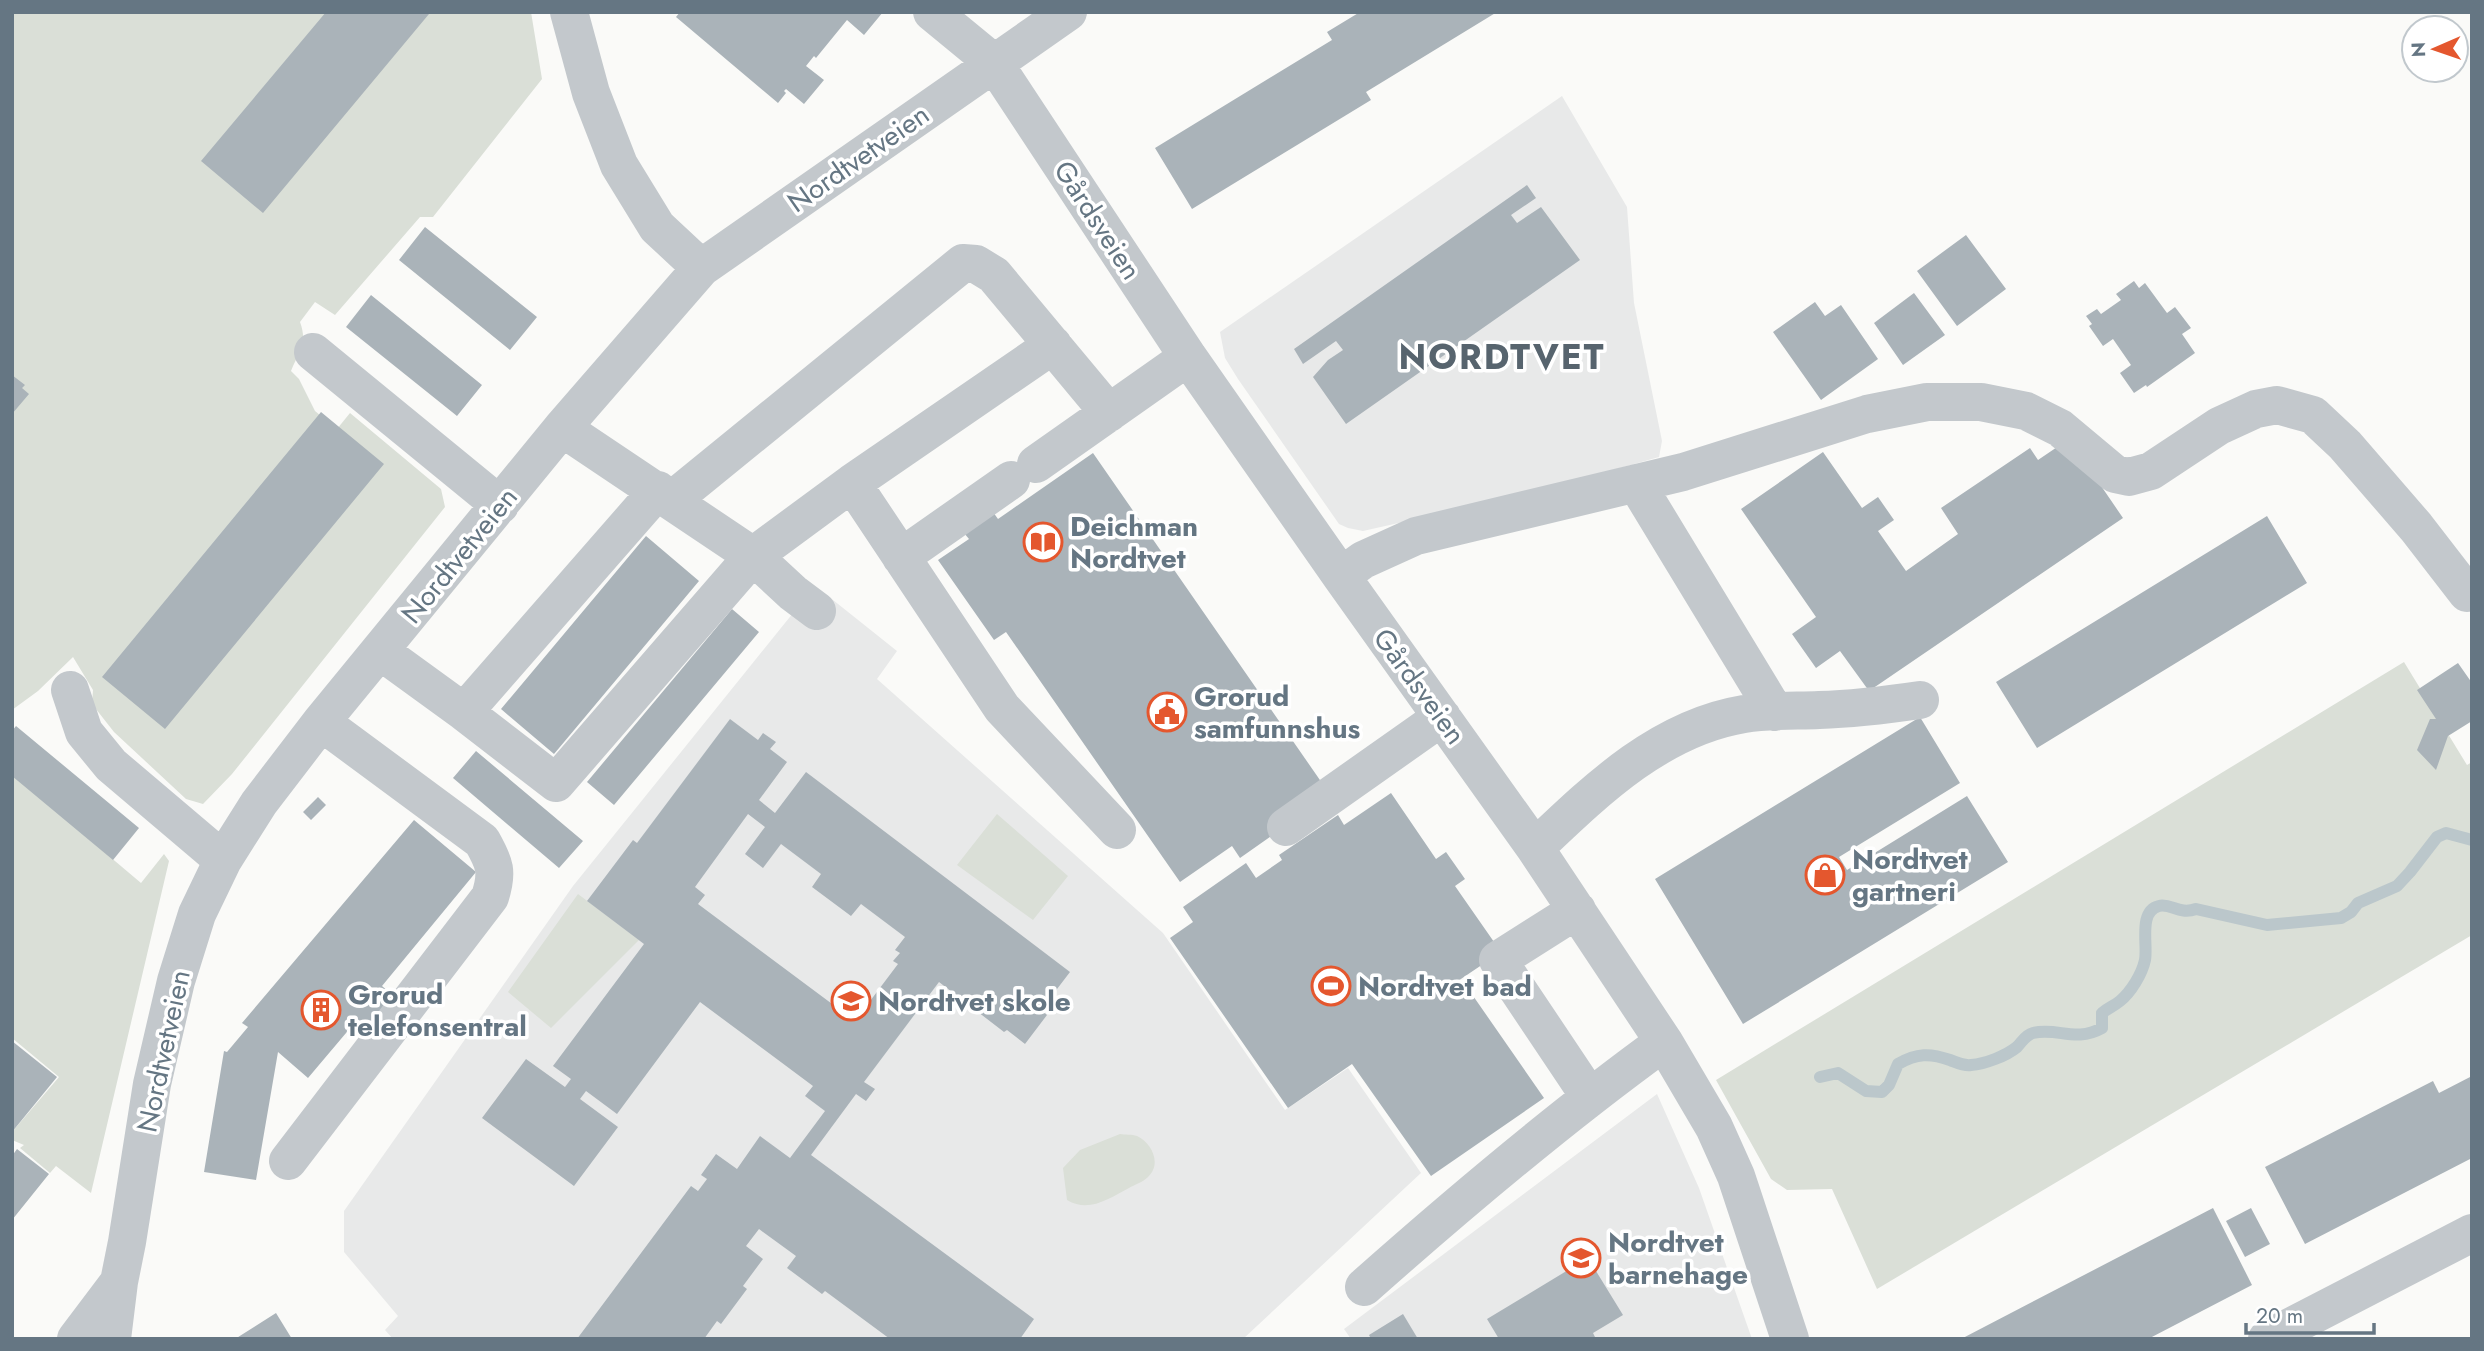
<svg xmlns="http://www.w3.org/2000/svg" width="2484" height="1351" font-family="Jost,sans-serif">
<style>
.built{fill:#e8e9e9}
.green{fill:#dadfd7}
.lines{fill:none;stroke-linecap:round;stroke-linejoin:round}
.stream{stroke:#bbc7cb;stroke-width:12}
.building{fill:#aab3b9;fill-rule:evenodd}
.minor{stroke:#c3c8cc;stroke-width:38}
.labels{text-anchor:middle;stroke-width:7;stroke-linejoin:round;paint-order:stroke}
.street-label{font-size:28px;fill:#657683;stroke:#fff}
.poi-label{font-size:28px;font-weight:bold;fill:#657683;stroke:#fff;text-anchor:start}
.district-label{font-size:35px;font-weight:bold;letter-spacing:2px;fill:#57646e;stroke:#fff}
</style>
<rect width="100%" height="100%" fill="#fafaf8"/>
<path class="built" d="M1562,96L1627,207L1634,303L1662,441L1659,457L1532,493L1363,531L1348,528L1339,524L1238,379L1225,358L1220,332Z
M810,592L828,596L897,651L877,679L1163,933L1285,1110L1348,1068L1421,1173L1243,1339H393L385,1330L398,1316L344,1252V1211L573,886Z
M1657,1094L1699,1188L1752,1339H1351L1344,1329Z"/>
<path class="green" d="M12,12H531L542,79L433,217H420L335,315L315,302L300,322C308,344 299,351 291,371L299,379L315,411L337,429L350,413L441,489L445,507L232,774L203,804L186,799L114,732L92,704L93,690L73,657L38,691L12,710Z
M2404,662L2467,765L2472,762V935L1877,1289L1832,1189L1787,1190L1771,1179L1716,1080Z
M12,774L141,883L164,854L169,861L91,1193L56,1166L50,1173L20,1148L24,1145L12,1140V1132L59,1077L12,1038Z
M997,814L1068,876L1033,920L957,865Z
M578,894L639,940L551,1028L508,992Z
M1120,1134C1125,1135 1132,1134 1137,1136C1152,1143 1162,1164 1148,1177C1143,1182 1134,1185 1129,1188C1108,1199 1089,1213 1067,1200L1063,1168L1080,1150Z"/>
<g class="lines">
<path class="stream" d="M1820,1077L1838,1073L1866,1091L1882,1092L1889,1085L1898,1064C1917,1053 1930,1053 1950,1060C1958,1063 1963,1066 1971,1065C1985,1064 2006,1056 2017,1047C2022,1042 2025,1035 2033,1033C2058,1027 2075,1043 2102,1028V1013C2108,1008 2114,1006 2120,1001C2131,992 2142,974 2145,960C2148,945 2138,911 2159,906C2171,903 2179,915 2196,909L2267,925L2341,918L2351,912L2358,903L2397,886L2410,872L2437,837L2446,833L2472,840"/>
</g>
<path class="building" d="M326,12H427L429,14L263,213L201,161Z
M680,12H883L864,35L847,20L816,58L814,56L806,66L824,80L804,104L786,89L784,91L786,93L778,103L676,17Z
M1360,12H1497L1366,92L1371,100L1192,209L1155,148L1332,40L1327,32Z
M1527,185L1536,198L1511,215L1517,223L1541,207L1580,260L1346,424L1313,377L1328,360L1343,350L1336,341L1303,364L1294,349Z
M425,227L537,317L510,350L399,260Z
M1966,235L2006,289L1957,326L1917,271Z
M2134,281L2139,288L2145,283L2167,313L2175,307L2191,328L2182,334L2195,353L2147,387L2146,385L2134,393L2120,373L2131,365L2113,339L2103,346L2089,326L2092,324L2086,316L2097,309L2101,314L2121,300L2116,294Z
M1914,293L1945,335L1903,365L1874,323Z
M371,295L482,385L457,416L346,327Z
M1815,302L1825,316L1841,305L1878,359L1821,400L1773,332Z
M12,375L25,385L22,388L29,394L12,414Z
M321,412L384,464L165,729L102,677Z
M2069,439L2123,518L1869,691L1840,651L1816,668L1792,634L1816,617L1741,509L1823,452L1862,508L1878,497L1894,520L1878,531L1906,571L1958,534L1941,508L2030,448L2038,460Z
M1093,453L1322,783L1280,830L1240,858L1232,846L1180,882L1006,632L994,640L938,560L969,539L964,533L993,512L998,519Z
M2267,516L2307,583L2037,748L1996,682Z
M646,536L699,581L554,754L501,709Z
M732,609L759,632L614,805L587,782Z
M2458,663L2472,683V721L2448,736L2436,770L2417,750L2430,719H2436L2417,690Z
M1920,717L1960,783L1839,857L1847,870L1967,796L2008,862L1743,1024L1655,879Z
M730,719L758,740L763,733L776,742L770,749L787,762L759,800L775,813L806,772L1070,972L1041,1010L1047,1015L1025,1044L1007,1030L1004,1032L939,982L864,1082L875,1089L866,1101L856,1094L811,1155L1034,1319L1020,1339H890L825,1291L822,1294L787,1268L796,1256L759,1229L746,1246L763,1259L743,1286L747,1289L721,1324L717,1321L704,1339H577L691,1186L698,1191L707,1179L701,1175L716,1154L737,1169L760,1136L790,1158L825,1111L805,1096L813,1086L700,1002L617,1114L586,1091L580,1099L618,1127L574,1186L482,1118L526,1059L565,1087L571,1079L553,1066L644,944L587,901L633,840L637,843ZM748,814L765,827L745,854L763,868L781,844L821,874L812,887L851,916L861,904L905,937L895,950L900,953L893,961L898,964L855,1021L698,904L705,895L695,887Z
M16,726L139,828L113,860L12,776V731Z
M476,751L583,841L559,868L453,778Z
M1391,793L1436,859L1446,852L1465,879L1455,886L1501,952L1455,983L1462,994L1469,990L1544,1098L1431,1176L1352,1064L1288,1108L1170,938L1193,922L1183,907L1246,863L1256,878L1282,860L1279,855L1338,815L1344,825Z
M318,797L326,805L311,820L303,812Z
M414,820L476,872L382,986L398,1000L371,1032L357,1020L308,1078L278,1052L256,1180L204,1172L224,1051L227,1052L248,1027L242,1023Z
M12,1041L57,1077L12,1132Z
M2472,1076V1158L2305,1244L2265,1167L2433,1081L2439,1093Z
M17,1149L49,1174L12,1220V1156Z
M2213,1208L2252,1285L2148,1339H1961Z
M2251,1208L2270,1244L2245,1257L2226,1221Z
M1588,1258L1623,1315L1593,1333L1596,1339H1499L1487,1319Z
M276,1313L292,1339H235Z
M1403,1314L1418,1339H1371L1369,1335Z"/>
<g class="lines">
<path class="minor" d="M569,12L591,93L619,165L657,227L701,268
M932,12L994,63L1188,357L1341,576L1535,848L1664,1042L1714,1127L1736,1176L1790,1339
M313,352L500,505
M562,428L753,556L793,593L817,611
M1036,464L1188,357
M852,483L1053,345
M1636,483L1775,712
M672,500L963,263L976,264L994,275L1109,413
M901,557L1011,480
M1341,576L1363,560L1416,536L1683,472L1867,414L1927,402H1981L2026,411L2060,428L2115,474L2129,477L2151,471L2219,426L2256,409L2277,405L2313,415L2345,445L2416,527L2467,593
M380,651L464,712L556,783L753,556L852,483L1002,708L1117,830
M70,690L84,732L111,765L223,860
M464,712L658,490
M1286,827L1442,717
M1535,848C1595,791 1659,728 1744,714C1769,710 1794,711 1819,710C1853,709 1886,705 1920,700
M1577,910L1498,960L1589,1096
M288,1161L490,897C498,872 495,864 482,841L321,722
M1364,1287C1461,1201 1559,1118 1664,1042
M76,1339L119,1282
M112,1339L119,1282L127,1242L152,1084L176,981L197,914L223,860L259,803L321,722L562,428L701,268L1068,12
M2267,1339L2472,1233"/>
</g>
<defs>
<symbol id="library-ring" viewBox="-11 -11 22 22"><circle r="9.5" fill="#fff" stroke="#e4572e" stroke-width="1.5"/><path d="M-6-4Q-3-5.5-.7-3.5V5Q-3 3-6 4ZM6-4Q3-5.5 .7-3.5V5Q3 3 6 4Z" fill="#e4572e"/></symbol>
<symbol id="civic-ring" viewBox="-11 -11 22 22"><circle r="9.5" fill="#fff" stroke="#e4572e" stroke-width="1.5"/><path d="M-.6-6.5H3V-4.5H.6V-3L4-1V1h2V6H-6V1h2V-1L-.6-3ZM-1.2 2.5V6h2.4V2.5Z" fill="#e4572e"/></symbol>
<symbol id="shop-ring" viewBox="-11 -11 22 22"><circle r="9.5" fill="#fff" stroke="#e4572e" stroke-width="1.5"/><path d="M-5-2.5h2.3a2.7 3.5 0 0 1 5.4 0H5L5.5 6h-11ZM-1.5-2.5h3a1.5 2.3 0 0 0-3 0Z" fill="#e4572e"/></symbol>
<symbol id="stadium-ring" viewBox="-11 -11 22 22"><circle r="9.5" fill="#fff" stroke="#e4572e" stroke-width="1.5"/><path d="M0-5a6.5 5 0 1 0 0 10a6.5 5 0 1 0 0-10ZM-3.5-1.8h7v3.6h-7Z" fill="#e4572e"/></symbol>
<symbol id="school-ring" viewBox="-11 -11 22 22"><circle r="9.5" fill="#fff" stroke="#e4572e" stroke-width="1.5"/><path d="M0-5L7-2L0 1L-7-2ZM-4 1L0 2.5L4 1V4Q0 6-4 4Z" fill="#e4572e"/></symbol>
<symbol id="building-ring" viewBox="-11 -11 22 22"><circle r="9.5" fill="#fff" stroke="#e4572e" stroke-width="1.5"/><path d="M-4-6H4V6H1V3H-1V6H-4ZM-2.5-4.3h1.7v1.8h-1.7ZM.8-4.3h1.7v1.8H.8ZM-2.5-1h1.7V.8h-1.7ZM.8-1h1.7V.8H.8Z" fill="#e4572e"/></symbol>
</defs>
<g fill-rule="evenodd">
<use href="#library-ring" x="1021" y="520" width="44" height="44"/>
<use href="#civic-ring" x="1145" y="690" width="44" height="44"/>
<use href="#shop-ring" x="1803" y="853" width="44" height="44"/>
<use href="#stadium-ring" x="1309" y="964" width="44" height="44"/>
<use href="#school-ring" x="829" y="979" width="44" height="44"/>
<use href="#building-ring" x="299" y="988" width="44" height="44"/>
<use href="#school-ring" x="1559" y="1236" width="44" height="44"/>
</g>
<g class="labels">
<g class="street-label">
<text transform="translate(858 158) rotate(-35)" y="10">Nordtvetveien</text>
<text transform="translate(1098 220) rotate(57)" y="10">Gårdsveien</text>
<text transform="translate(459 555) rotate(-51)" y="10">Nordtvetveien</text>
<text transform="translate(1420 686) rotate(54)" y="10">Gårdsveien</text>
<text transform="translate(163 1051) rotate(-78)" y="10">Nordtvetveien</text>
</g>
<g class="poi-label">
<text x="1070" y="536">Deichman<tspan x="1070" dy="32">Nordtvet</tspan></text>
<text x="1194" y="706">Grorud<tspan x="1194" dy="32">samfunnshus</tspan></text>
<text x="1852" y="869">Nordtvet<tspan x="1852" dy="32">gartneri</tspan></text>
<text x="1358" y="996">Nordtvet bad</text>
<text x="348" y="1004">Grorud<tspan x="348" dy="32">telefonsentral</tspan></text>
<text x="878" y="1011">Nordtvet skole</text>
<text x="1608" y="1252">Nordtvet<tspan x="1608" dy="32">barnehage</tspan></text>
</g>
<g class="district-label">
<text x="1502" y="369">NORDTVET</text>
</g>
</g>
<rect width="2484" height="1351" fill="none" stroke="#657683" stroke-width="28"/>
<g transform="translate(2435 49) rotate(268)"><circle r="33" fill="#ffffff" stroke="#c1c8cd" stroke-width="2"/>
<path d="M0-5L12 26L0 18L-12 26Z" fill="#e4572e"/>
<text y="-10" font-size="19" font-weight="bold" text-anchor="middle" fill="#657683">N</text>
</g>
<path d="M2246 1323v10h128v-10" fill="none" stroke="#657683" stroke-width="3.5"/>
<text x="2256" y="1323" font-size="21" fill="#657683" stroke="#ffffff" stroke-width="5" paint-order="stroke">20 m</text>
</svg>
